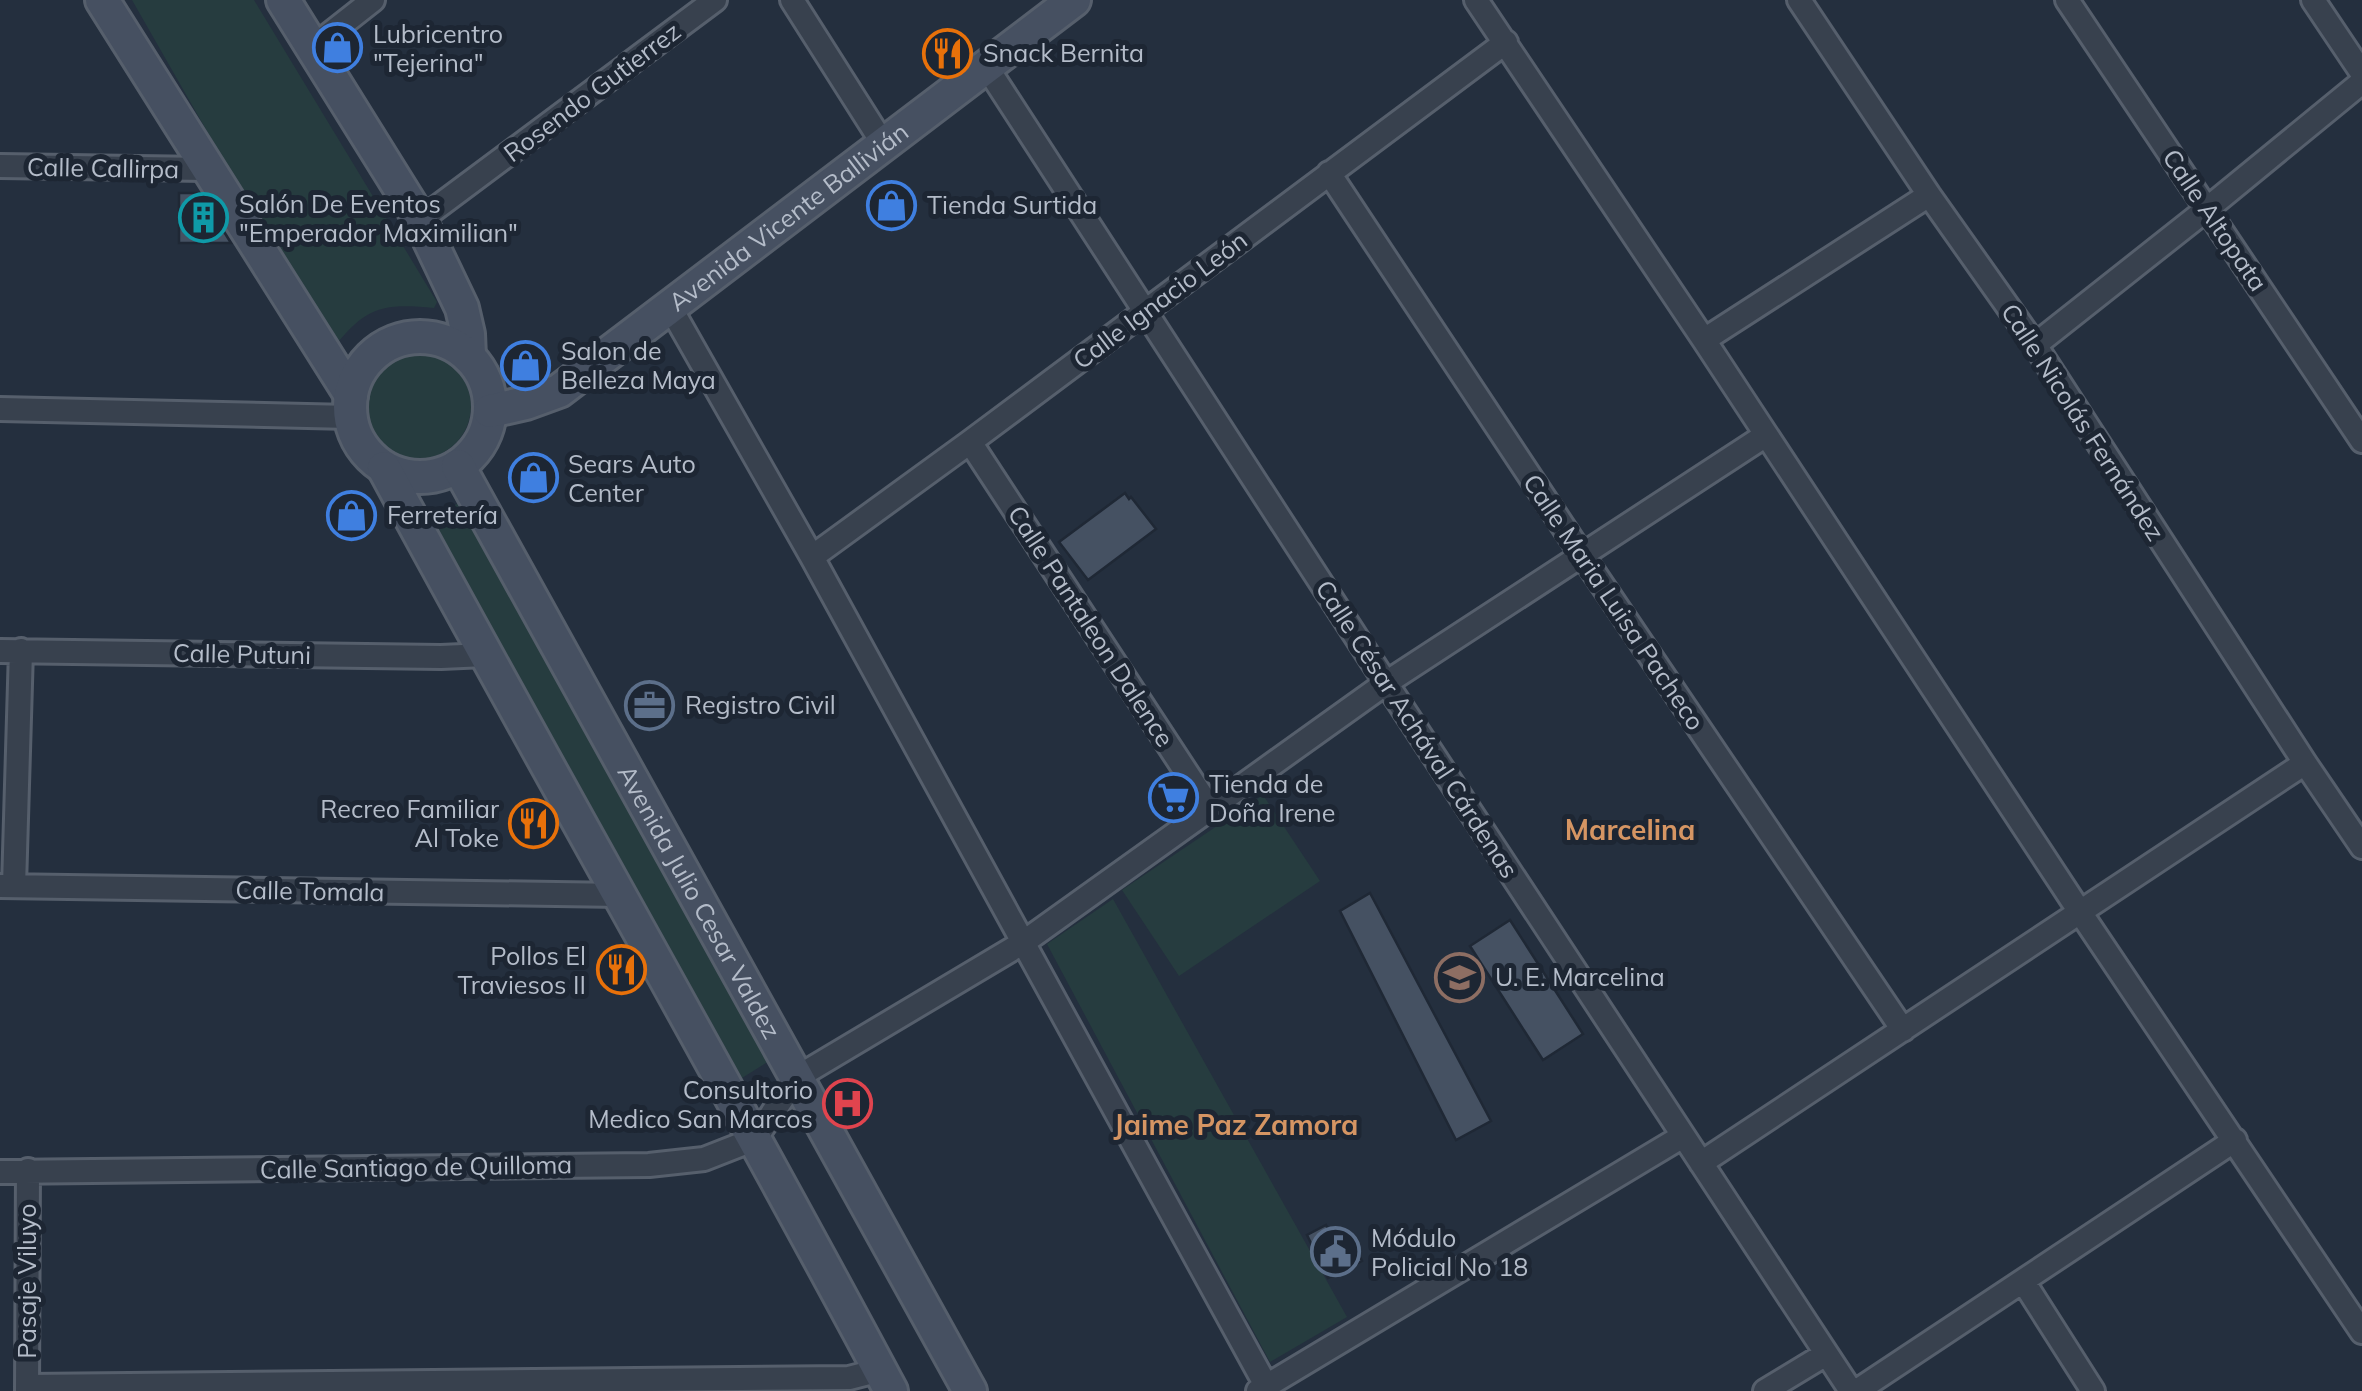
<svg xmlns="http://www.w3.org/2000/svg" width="2362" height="1391" font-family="Mulish,sans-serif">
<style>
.green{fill:#263c3f}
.building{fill:#455162;stroke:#1f2835;stroke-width:2.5}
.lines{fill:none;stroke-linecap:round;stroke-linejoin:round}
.street-casing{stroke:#565f6c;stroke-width:28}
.secondary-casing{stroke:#565f6c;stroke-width:38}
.street{stroke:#38414e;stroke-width:22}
.secondary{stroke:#465061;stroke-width:32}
.labels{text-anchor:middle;stroke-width:10;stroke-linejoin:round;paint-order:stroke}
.poi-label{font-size:25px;fill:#b4bcc9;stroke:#1d2633;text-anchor:start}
.street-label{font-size:25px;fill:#b4bcc9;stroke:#1d2633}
.neighbourhood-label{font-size:28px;font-weight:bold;fill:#d59563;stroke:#1d2633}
</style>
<rect width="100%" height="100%" fill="#242f3e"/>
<path class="green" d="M132,0H254L437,302L434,308C382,303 365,307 332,350Z
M365 406a53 53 0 1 1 106 0a53 53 0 1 1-106 0Z
M463,500L769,1061L742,1078L428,522Z
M1263,795L1320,881L1179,976L1122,890Z
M1113,899L1347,1317L1270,1362L1047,944Z"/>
<path class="building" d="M179,193H200L231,243H179Z
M1125,493L1129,499L1131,497L1156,529L1088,580L1059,542Z
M1370,893L1491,1121L1456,1140L1340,911Z
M1510,920L1583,1034L1543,1060L1470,946Z
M1326,1225L1335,1243L1350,1235L1362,1261L1328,1278L1307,1235Z"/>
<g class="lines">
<defs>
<path id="street" d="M792,0L884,145
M1476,0L1704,340L2080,912L2362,1332
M1799,0L1929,195L2035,345L2305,763L2362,847
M2067,0L2362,441
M2313,0L2362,73
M312,48L373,0
M986,66L1386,683L1851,1391
M0,166L206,169
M1329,173L1582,555L1903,1030
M420,220L715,0
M670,307L812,557L1269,1391
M1704,340L1929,195
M2035,345L2207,209L2362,82
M0,409L350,417
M970,442L1211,810
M812,557L970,442L1506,42
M0,651L441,657L485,655
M0,886L621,895
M14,886L21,650
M1701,1163L2305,763
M0,1172L649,1165L704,1159L755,1139L796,1078L1024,942L1386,683L1766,435
M2023,1281L2093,1391
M27,1386L849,1378L880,1370
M27,1391L28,1170
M1258,1391L1683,1136
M1765,1391L1826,1354
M1857,1391L2235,1140"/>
<g id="secondary">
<path d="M102,0L351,395"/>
<path d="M283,0L420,220L462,308L468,334L469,357"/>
<circle cx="420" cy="407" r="70"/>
<path id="s1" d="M490,411L526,403L559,391L1074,0"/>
<path id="s2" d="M458,466L970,1391"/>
<path d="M384,468C551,777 726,1081 891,1391"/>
</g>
</defs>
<use href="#street" class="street-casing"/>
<use href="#secondary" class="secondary-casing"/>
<use href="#street" class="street"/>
<use href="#secondary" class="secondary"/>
</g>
<defs>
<symbol id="shop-ring" viewBox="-11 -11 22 22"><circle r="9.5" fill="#1d2633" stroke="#3f7fe0" stroke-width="1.5"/><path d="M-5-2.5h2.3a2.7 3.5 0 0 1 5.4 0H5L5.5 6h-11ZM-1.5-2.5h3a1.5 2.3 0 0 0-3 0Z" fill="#3f7fe0"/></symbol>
<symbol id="restaurant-ring" viewBox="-11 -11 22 22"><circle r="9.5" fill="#1d2633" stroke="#e8710a" stroke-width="1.5"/><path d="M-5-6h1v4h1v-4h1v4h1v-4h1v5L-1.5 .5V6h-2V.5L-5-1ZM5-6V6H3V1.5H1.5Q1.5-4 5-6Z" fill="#e8710a"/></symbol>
<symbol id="building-ring" viewBox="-11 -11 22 22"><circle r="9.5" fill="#1d2633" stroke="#0f9aa8" stroke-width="1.5"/><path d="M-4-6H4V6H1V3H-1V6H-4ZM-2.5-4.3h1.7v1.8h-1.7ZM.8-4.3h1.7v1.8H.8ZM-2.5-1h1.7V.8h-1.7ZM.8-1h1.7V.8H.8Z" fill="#0f9aa8"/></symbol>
<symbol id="office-ring" viewBox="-11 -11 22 22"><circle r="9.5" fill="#1d2633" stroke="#5c6f8a" stroke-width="1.5"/><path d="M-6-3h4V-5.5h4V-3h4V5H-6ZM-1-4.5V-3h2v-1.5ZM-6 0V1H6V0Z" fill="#5c6f8a"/></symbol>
<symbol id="supermarket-ring" viewBox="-11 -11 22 22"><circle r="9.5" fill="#1d2633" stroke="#3f7fe0" stroke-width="1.5"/><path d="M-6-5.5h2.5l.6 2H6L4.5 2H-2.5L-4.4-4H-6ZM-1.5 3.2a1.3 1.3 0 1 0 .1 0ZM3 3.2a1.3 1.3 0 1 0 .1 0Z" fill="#3f7fe0"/></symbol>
<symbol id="school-ring" viewBox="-11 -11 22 22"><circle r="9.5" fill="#1d2633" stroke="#8d6e63" stroke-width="1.5"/><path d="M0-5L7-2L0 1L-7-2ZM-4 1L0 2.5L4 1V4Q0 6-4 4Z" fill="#8d6e63"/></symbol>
<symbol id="hospital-ring" viewBox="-11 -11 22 22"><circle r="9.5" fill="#1d2633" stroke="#e0444e" stroke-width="1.5"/><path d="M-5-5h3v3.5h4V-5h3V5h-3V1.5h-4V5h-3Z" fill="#e0444e"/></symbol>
<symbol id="civic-ring" viewBox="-11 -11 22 22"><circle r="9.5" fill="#1d2633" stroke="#5c6f8a" stroke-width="1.5"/><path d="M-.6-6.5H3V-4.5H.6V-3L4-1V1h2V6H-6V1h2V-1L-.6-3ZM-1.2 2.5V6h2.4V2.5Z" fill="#5c6f8a"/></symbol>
</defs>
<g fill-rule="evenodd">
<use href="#shop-ring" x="310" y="20" width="55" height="55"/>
<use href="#restaurant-ring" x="920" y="26" width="55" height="55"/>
<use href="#shop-ring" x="864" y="178" width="55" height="55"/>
<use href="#building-ring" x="176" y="190" width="55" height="55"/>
<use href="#shop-ring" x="498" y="338" width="55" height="55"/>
<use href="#shop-ring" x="506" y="450" width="55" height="55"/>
<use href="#shop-ring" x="324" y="488" width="55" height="55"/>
<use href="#office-ring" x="622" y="678" width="55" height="55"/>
<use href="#supermarket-ring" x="1146" y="770" width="55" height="55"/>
<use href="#restaurant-ring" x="506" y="796" width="55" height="55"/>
<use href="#restaurant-ring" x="594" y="942" width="55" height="55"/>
<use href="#school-ring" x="1432" y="950" width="55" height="55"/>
<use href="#hospital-ring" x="820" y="1076" width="55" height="55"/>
<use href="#civic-ring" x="1308" y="1224" width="55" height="55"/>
</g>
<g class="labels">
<g class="poi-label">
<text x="373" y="43">Lubricentro<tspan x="373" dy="29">"Tejerina"</tspan></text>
<text x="983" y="62">Snack Bernita</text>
<text x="239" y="213">Salón De Eventos<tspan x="239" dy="29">"Emperador Maximilian"</tspan></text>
<text x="927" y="214">Tienda Surtida</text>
<text x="561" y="360">Salon de<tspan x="561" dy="29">Belleza Maya</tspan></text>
<text x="568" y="473">Sears Auto<tspan x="568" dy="29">Center</tspan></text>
<text x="387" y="524">Ferretería</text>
<text x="685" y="714">Registro Civil</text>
<text x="1209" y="793">Tienda de<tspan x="1209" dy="29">Doña Irene</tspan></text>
<text x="499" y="818" text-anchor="end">Recreo Familiar<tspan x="499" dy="29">Al Toke</tspan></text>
<text x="586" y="965" text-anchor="end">Pollos El<tspan x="586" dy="29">Traviesos II</tspan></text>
<text x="1495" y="986">U. E. Marcelina</text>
<text x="813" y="1099" text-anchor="end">Consultorio<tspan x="813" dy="29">Medico San Marcos</tspan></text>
<text x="1371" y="1247">Módulo<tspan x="1371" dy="29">Policial No 18</tspan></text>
</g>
<g class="street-label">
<text transform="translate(592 92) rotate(-37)" y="9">Rosendo Gutierrez</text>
<text transform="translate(103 168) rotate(1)" y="9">Calle Callirpa</text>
<text dy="9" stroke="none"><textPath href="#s1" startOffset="360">Avenida Vicente Ballivián</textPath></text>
<text transform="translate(2215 220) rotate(56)" y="9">Calle Altopata</text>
<text transform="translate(1160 300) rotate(-37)" y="9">Calle Ignacio León</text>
<text transform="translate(2083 422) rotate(57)" y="9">Calle Nicolás Fernández</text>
<text transform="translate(1614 602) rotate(56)" y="9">Calle Maria Luisa Pacheco</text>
<text transform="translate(1091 626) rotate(57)" y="9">Calle Pantaleon Dalence</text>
<text transform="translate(242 654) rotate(1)" y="9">Calle Putuni</text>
<text transform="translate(1417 729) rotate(57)" y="9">Calle César Achával Cárdenas</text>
<text transform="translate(310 891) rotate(1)" y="9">Calle Tomala</text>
<text dy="9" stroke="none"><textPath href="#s2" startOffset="498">Avenida Julio Cesar Valdez</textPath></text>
<text transform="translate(416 1167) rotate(-1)" y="9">Calle Santiago de Quilloma</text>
<text transform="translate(27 1281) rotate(-90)" y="9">Pasaje Viluyo</text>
</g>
<g class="neighbourhood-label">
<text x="1630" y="840">Marcelina</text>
<text x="1236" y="1135">Jaime Paz Zamora</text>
</g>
</g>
</svg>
